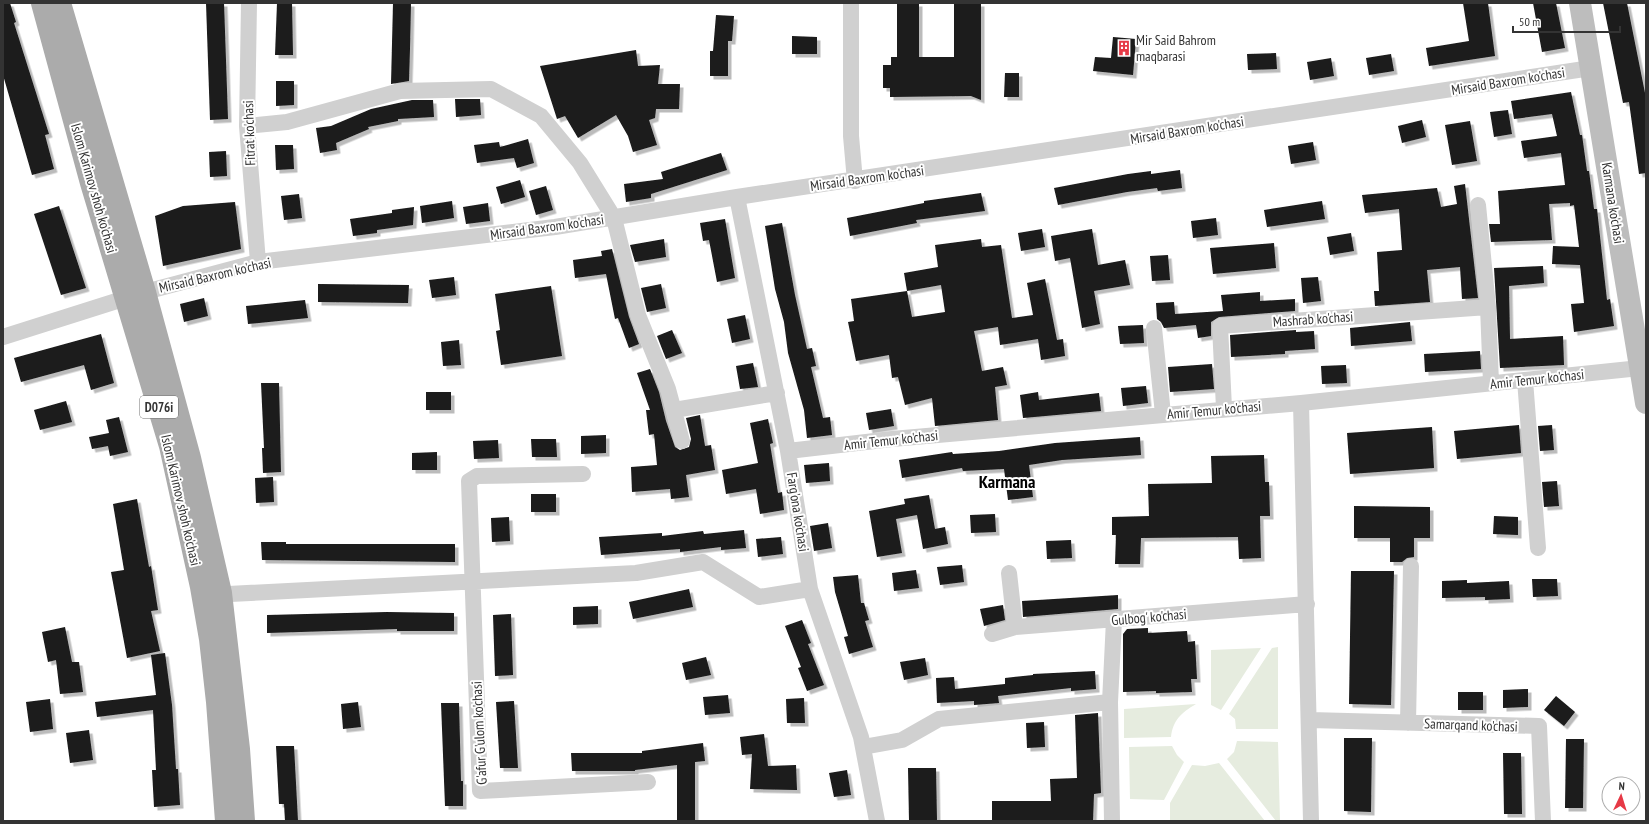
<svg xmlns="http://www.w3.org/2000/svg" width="1649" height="824" font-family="'PT Sans Narrow',sans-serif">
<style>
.green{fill:#e6ecdf}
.building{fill:#1a1a1a;filter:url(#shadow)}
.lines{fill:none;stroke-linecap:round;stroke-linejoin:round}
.street{stroke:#d0d0d0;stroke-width:16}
.secondary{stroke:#bdbdbd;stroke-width:22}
.primary{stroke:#ababab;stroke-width:22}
.labels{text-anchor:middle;stroke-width:4;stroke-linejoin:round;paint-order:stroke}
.shield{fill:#fff;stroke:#707070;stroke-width:1}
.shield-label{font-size:13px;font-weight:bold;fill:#333}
.poi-label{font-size:14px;fill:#333;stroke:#fff;text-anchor:start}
.street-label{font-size:14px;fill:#333;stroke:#fff}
.district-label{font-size:18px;font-weight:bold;fill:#000;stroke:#fff}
</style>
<defs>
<filter id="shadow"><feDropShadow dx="3.5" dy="3.5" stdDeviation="0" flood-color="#0004"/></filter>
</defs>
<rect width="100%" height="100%" fill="#fff"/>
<path class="green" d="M1278,647V729H1236L1235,719L1229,714L1272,648Z
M1261,648L1221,710L1211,705V650Z
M1196,704C1181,713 1173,720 1171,737L1124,738V709Z
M1237,741L1278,742L1280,821H1276L1227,759L1234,752Z
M1172,746L1177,755L1184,762L1164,800L1130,799L1129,747Z
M1219,763L1265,821H1170V803L1192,765L1205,766Z"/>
<path class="building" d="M3,3H10L16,22L14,23L49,134L45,135L54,169L32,175L3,75Z
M206,3H224L228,119L210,120Z
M277,3H292L293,55H275Z
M393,3H411L410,48L409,81L391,84Z
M897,3H919V57H954V3H981V100L971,96L890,97V88H883V65H891V57H897Z
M1463,3H1488L1495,56L1429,66L1426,48L1469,41Z
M1533,3H1556L1565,48L1542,52Z
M1603,3H1627L1646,98V173L1639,174L1629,102L1623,103Z
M716,15L734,16L732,41H728V76H710V51H713Z
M792,36L817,37V54H792Z
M1113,37L1136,39L1133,75L1093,71L1095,57L1111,58Z
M636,50L638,66L660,65L658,84H680L679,109H656L655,118L649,120L657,145L633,152L628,136L616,115L578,138L565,116L557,119L540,66Z
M1276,53L1277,69L1248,70L1247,54Z
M1391,54L1394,71L1369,75L1366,58Z
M1331,58L1334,76L1310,80L1307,62Z
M1005,73H1019V97H1004Z
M276,81H294V105L276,106Z
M1571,92L1580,135H1582L1587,171H1589L1594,209H1597L1607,300L1610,299L1614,326L1574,332L1571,304L1584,303L1580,265L1552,264L1553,246L1579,247L1574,205L1570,206V203L1549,204L1552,240L1491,242L1489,224H1500L1498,191L1565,185L1561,153L1524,158L1521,141L1557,136L1552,114L1514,119L1511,101Z
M455,99H480L481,115L456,117Z
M412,100H433L434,117L398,119V121L368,127L369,129L336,143L337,150L320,153L316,128L331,126L371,109Z
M1508,110L1512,134L1494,137L1490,112Z
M1422,120L1426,137L1402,143L1398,126Z
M1470,121L1477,161L1452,165L1445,125Z
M528,139L534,163L517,168L514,158L477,163L474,145L499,142L500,147Z
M1313,142L1316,160L1291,164L1288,146Z
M275,145H293L294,169L276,170Z
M226,151L227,176L210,177L209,152Z
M721,153L727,170L651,194V198L626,202L624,184L663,179L661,172Z
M1180,170L1182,188L1158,191L1157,188L1127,192L1058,205L1054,188L1128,174L1151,171V174Z
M520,180L525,197L501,204L496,187Z
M1465,184L1478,298L1462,299L1460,267L1427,270L1430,302L1375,306L1374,291H1379L1377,252L1402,250L1399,209L1365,213L1362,195L1437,188L1441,207L1457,204L1454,186Z
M546,186L553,210L536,215L529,191Z
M981,193L985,211L916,220L917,223L850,236L847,218L924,203V201Z
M299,194L302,218L284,220L281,196Z
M452,201L454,218L422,223L420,206Z
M1322,201L1325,219L1267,227L1264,210Z
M235,202L241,249L163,266L155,216L183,206Z
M488,203L490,221L466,224L463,207Z
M59,206L86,288L61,295L34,214Z
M414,207L413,225L377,230V233L353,236L350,219L392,213V210Z
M1216,218L1218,235L1193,238L1191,221Z
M725,219L735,278L717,282L709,240L703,241L700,223Z
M782,223L795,295L807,349L812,348L816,366L811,367L823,418L830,417L832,435L807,438L804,410L788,353L784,322L775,289L765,226Z
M1042,229L1045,247L1021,251L1018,233Z
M1092,229L1098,265L1125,260L1130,285L1094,291L1100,324L1082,328L1070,258L1055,261L1051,236Z
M1351,233L1354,251L1330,255L1327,237Z
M664,239L666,257L635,262L630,245Z
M981,239L982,247L1001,245L1012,318L1033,315L1027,283L1045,279L1057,340L1063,339L1065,356L1041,360L1038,339L1000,345L998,327L974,331L982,371L1003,367L1007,385L995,387L998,420L935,426L932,398L905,405L898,377L892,378L889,355L856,361L848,322L854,321L851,299L907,291L912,317L945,312L941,285L907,291L904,273L938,267L935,245Z
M1274,243L1276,268L1213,274L1210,248Z
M612,249L629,317L639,344L629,348L618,318L615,319L606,274L575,278L573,260L602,256L601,251Z
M1168,255L1170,280L1152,281L1150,256Z
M1543,266L1544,283L1509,286L1510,339L1563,336L1564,365L1500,368L1494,268Z
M454,277L456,295L432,298L429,280Z
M1318,277L1321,301L1303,303L1301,278Z
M318,284L409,285L408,303L318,302Z
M661,284L666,308L647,312L641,288Z
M551,286L562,356L501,365L496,331L500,330L495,294Z
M1260,292V301L1295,299V311L1219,317L1211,322V336L1198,338L1196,325L1164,328L1161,322L1157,319L1156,303L1174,302L1175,314L1223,311L1221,295Z
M204,298L208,316L184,322L180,304Z
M305,300L308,318L248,324L246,306Z
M745,315L750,339L732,343L727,319Z
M1410,322L1412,341L1351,346L1350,328Z
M1143,325L1144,343L1120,344L1118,326Z
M672,330L682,353L666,359L657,336Z
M1296,330V332L1314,331L1315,349L1285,351V354L1231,357L1230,335Z
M101,334L114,383L91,390L84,365L21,382L14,358Z
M459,340L461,365L443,366L441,342Z
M1480,351L1481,369L1425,372L1424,354Z
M753,363L758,387L740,389L736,366Z
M1212,364L1214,389L1170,392L1168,367Z
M1346,365L1347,383L1322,384L1321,366Z
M650,369L659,392L666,421L675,447L680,450L689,447L691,439L686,418L700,415L705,446L711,445L715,470L686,475L689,497L671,499L670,489L632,492L631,467L657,465L654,434L649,435L646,410H650L637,373Z
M261,383H279L281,472L263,473L262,448H264Z
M1146,386L1148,403L1123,406L1121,388Z
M426,392H451V410H426Z
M1038,392L1039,400L1099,393L1101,411L1023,418L1020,395Z
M66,401L72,422L40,430L34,410Z
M891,409L894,426L869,430L866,413Z
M119,417L128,452L110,456L108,446L92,449L89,437L109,433L106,420Z
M768,419L773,443L770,444L778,493L782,492L784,510L760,514L756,489L726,494L722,470L758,463L750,423Z
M1519,425L1521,453L1457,459L1454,431Z
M1552,425L1554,450L1540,451L1538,426Z
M1432,427L1434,468L1350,474L1347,433Z
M606,435V453L581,454V436Z
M1140,437L1141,455L1062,460L1029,465L1033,497L1008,500L1004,469L963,471L962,468L902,478L899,460L952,452L953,454L999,451L1055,443Z
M531,439H556L557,457H532Z
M498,440L499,458L474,459L473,441Z
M437,452V470H412V453Z
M1264,455L1265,482H1269L1270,516H1260L1261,558L1239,559L1238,537L1141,538L1140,564H1115L1116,535H1112V517L1149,516L1148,484L1212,483L1211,456Z
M829,463L830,481L806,483L804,465Z
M273,477L274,502L256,503L255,478Z
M1557,481L1559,506L1544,507L1542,482Z
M531,494H556V512H531Z
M929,495L935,529L945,527L948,544L923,549L917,515L896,519L902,553L877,557L869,511L905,504L904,499Z
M137,499L149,567L151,566L158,610L151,611L160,651L127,658L111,572L124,570L113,504Z
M1354,506L1430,507V538H1414V557L1407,558L1402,562H1390V538H1354Z
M995,514L996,532L971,533L970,515Z
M1494,516L1518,517V535L1493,534Z
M509,517L510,541L492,542L491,518Z
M828,523L832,548L814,551L810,526Z
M744,530L746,548L721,550V547L680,552V549L601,555L599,537L662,533V536L703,531L704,534Z
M781,537L783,554L758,557L756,539Z
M1071,540L1072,558L1047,559L1046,541Z
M261,542H286V544H455V562L262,560Z
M962,565L964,582L940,585L937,567Z
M916,570L919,588L894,591L892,573Z
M1351,571H1394L1391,705L1349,704Z
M858,575L861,603H864L869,620L865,621L873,647L849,654L844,637L848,636L835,592L833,577Z
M1532,579H1557L1558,596L1533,597Z
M1467,580V583L1509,581L1510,599L1485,600V597L1442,598V581Z
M689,589L693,607L633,619L629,602Z
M1118,595V609L1023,617L1022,601Z
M1003,605L1005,620L984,626L980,609Z
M598,606V624L573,625V607Z
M387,612L454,613V631H397V629L267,633V615Z
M511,614L513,675L495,676L493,615Z
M802,620L811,643L808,644L824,685L807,691L798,668L801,667L785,626Z
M65,627L72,662H79L83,692L60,694L56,660L48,662L42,632Z
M1148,628V633L1187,631L1188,642L1195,641L1197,679H1191L1192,692L1156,693V691L1123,692V634L1127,629Z
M165,653L172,705L176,769H178L180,805L154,807L152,770H156L153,710L97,717L95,702L156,695L151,655Z
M706,657L711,675L686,680L682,663Z
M925,658L928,675L904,680L900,662Z
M1095,671L1096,689L1071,691V688L998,696L999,703L974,705V701L937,703L936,678L954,677L955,689L1005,684V678L1033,675V674Z
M1528,689V707L1503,708V690Z
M1458,692H1483V710H1458Z
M728,695L730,713L705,715L703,697Z
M1556,696L1575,712L1564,726L1544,710Z
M804,698L805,723H787L786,699Z
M50,699L53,729L30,732L26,702Z
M514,701L518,768H500L496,702Z
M358,702L361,727L343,729L341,704Z
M441,703H459L461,781H463V806H445Z
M1098,713L1101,793L1094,794L1093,821H992V801H1051L1050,779L1077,778L1075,715Z
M1044,722L1045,747L1027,748L1026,723Z
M89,730L93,760L70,763L66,733Z
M764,734L768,766L796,765L797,790L750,789L752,754L742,755L740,737Z
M1344,738H1372L1371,812L1344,811Z
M1566,739H1584L1583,808H1565Z
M703,743L705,761L695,762V821H677V765L635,770V771H572L571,753H642V751Z
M276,746H294L298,821H285L284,804H279Z
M1503,753H1521L1522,814H1504Z
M908,768H936L937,821H909Z
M847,770L851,795L834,797L829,773Z"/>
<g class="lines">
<path class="street" d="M249,3L247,126L258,262
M851,3V136L855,181
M247,126L287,122L400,91L491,89L541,116L580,163L614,218L638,315L668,389L682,441
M737,197L788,451L810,589L861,737L877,821
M1478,205L1488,307L1491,383
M1154,328L1163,414
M3,337L145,292L258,262L555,227L737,197L1591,68
M1525,380L1538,548
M1301,403L1311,821
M1224,408L1220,326L1488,307
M674,410L777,393
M788,451L892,439L1301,403L1640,368
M583,474L477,476L469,481L480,791L648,782
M1009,573L1015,627
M210,595L636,573L703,562L759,597L810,589
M992,634L1015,627L1307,604
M1310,720L1539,726L1543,821
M1408,723L1411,566
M863,747L902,740L939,719L1110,702
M1112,821L1110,702L1114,620"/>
<path class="secondary" d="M1580,3L1646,403"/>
<path class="primary" d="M42,3L91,183L170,446L201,587L210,639L217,702L226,821
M60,3L145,292L190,458L221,593L239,749L244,821"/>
</g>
<defs>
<symbol id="building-bare" viewBox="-9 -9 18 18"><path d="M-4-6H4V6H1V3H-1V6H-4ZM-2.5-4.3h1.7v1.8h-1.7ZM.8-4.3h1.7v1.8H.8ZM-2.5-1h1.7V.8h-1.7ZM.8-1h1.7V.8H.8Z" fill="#e63946" stroke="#fff" stroke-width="2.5" paint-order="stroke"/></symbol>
</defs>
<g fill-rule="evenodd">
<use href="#building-bare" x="1113" y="37" width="22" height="22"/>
</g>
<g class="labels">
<rect class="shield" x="140" y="396" width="38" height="22" rx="3"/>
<g class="shield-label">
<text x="159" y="412">D076i</text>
</g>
<g class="poi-label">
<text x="1136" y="45">Mir Said Bahrom<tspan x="1136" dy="16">maqbarasi</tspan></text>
</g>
<g class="street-label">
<text transform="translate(1508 81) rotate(-9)" y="5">Mirsaid Baxrom ko'chasi</text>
<text transform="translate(1187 130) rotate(-9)" y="5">Mirsaid Baxrom ko'chasi</text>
<text transform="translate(249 133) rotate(-92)" y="5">Fitrat ko'chasi</text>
<text transform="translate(867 178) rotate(-8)" y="5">Mirsaid Baxrom ko'chasi</text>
<text transform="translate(94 188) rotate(74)" y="5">Islom Karimov shoh ko'chasi</text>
<text transform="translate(1613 203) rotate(81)" y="5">Karmana ko'chasi</text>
<text transform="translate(547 227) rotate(-8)" y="5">Mirsaid Baxrom ko'chasi</text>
<text transform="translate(215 275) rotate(-13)" y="5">Mirsaid Baxrom ko'chasi</text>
<text transform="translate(1313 319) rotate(-4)" y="5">Mashrab ko'chasi</text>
<text transform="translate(1537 379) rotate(-6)" y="5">Amir Temur ko'chasi</text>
<text transform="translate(1214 410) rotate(-5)" y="5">Amir Temur ko'chasi</text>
<text transform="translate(891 440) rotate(-6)" y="5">Amir Temur ko'chasi</text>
<text transform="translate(181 500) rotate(77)" y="5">Islom Karimov shoh ko'chasi</text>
<text transform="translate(798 512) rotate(81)" y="5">Farg'ona ko'chasi</text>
<text transform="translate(1149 617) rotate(-5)" y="5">Gulbog' ko'chasi</text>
<text transform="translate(1471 725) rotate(2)" y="5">Samarqand ko'chasi</text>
<text transform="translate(479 733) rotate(-93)" y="5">G'afur G'ulom ko'chasi</text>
</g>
<g class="district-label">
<text x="1007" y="488">Karmana</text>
</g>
</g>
<rect width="1649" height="824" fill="none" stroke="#333333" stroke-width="8"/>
<g transform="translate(1621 796) rotate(4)"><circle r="19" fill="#ffffff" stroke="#adadad"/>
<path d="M0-3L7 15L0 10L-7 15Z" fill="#e63946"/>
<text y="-6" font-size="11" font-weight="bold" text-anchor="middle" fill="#333333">N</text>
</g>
<path d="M1513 26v6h107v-6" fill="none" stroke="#333333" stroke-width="2"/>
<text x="1519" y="26" font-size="12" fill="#333333" stroke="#ffffff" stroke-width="3" paint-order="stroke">50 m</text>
</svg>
